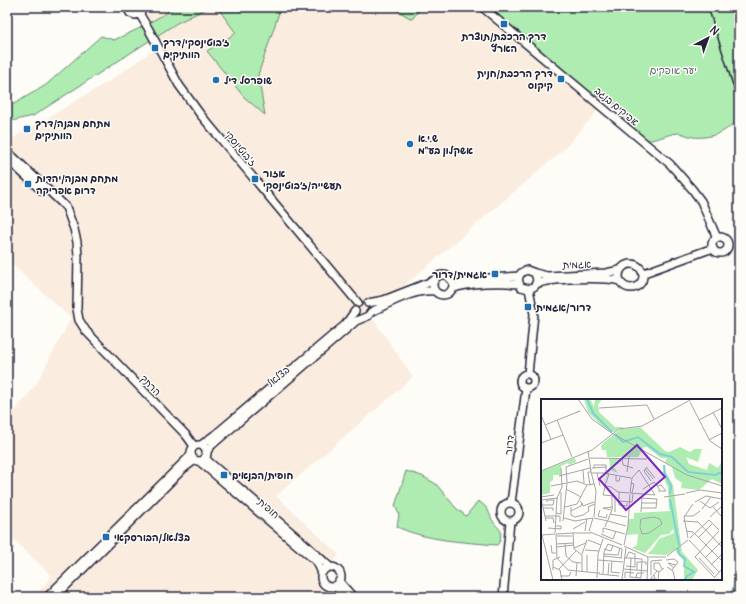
<svg xmlns="http://www.w3.org/2000/svg" width="746" height="604" font-family="Delius,'Playpen Sans Hebrew',sans-serif">
<style>
.built{fill:#faecde}
.green{fill:#aeecb2;stroke:#688776}
.lines{fill:none;stroke-linecap:round;stroke-linejoin:round}
.tertiary-casing{stroke:#22223b;stroke-width:10}
.secondary-casing{stroke:#22223b;stroke-width:10}
.tertiary{stroke:#fdfcf7;stroke-width:7}
.secondary{stroke:#fdfcf7;stroke-width:7}
.rail{stroke:#22223b;stroke-width:1.5}
.poi-dot{fill:#1f6fb2;stroke:#fdfcf7;stroke-width:1.5}
.labels{text-anchor:middle;stroke-width:3;stroke-linejoin:round;paint-order:stroke}
.poi-label{font-size:10px;font-weight:bold;fill:#22223b;stroke:#fdfcf7;text-anchor:start}
.park-label{font-size:10px;fill:#4c5f5f;stroke:#fdfcf7}
.street-label{font-size:10px;fill:#22223b;stroke:#fdfcf7}
.inset-river{fill:none;stroke:#7ed0d5;stroke-width:2}
.inset-road{fill:none;stroke:#a5a5ac;stroke-width:1}
.view{fill:#7b2cbf;fill-opacity:0.15;stroke:#7b2cbf;stroke-width:2}
.inset-edge{fill:none;stroke:#22223b;stroke-width:2}
</style>
<rect width="100%" height="100%" fill="#fdfcf7"/>
<filter id="ink" filterUnits="userSpaceOnUse"><feTurbulence type="fractalNoise" baseFrequency=".025" numOctaves="2"/><feDisplacementMap in="SourceGraphic" scale="8" xChannelSelector="R" yChannelSelector="G"/><feConvolveMatrix kernelMatrix="1 2 1 2 8 2 1 2 1" color-interpolation-filters="sRGB"/></filter>
<g filter="url(#ink)">
<path class="built" d="M143,7H497L608,99L563,150L370,315L413,377L276,496L339,555L316,581L331,597H34L52,576L7,533V421L37,383L71,318L7,260V142L108,82L162,44Z"/>
<path class="green" d="M177,7H210L177,23L33,116L7,122V108L46,85L101,36L114,40L138,29Z
M217,7H281L258,75L265,115L244,97L207,51L236,33Z
M391,7H422L412,19Z
M490,7H739V118C727,132 711,139 693,137C687,136 683,133 678,133C666,134 657,141 645,140L633,129L620,108L611,101L580,88Z
M406,471L422,476L436,484L456,508L466,516L478,501C490,508 488,513 494,523C496,526 499,528 501,531L500,541L497,545C464,542 428,541 397,527L399,514L395,506Z
M739,577V597H729L737,579Z"/>
<g class="lines">
<defs>
<path id="tertiary" d="M127,7L130,13L135,15L141,12L142,7
M482,7L670,164L692,189L701,201L717,238
M139,13L148,28L179,85L200,114L358,303
M712 245a8 8 0 1 1 16 0a8 8 0 1 1-16 0Z
M619 276a12 12 0 1 1 24 0a12 12 0 1 1-24 0Z
M535,273L537,280L535,286L529,289L521,287C516,279 519,272 527,270L535,273L547,276L606,273L620,270
M644,273L713,248
M433 285a10 10 0 1 1 20 0a10 10 0 1 1-20 0Z
M450,279L456,280L506,277L519,276
M536,284C552,278 603,277 620,281
M452,289C469,282 502,282 519,284
M368,303L384,300L435,280
M520 381a7 7 0 1 1 14 0a7 7 0 1 1-14 0Z
M528,374L534,314L529,289
M201,445L217,433L334,334L345,325L355,311
M206,452L213,444L356,321L368,316L371,312C390,303 413,289 435,291
M511,503L526,389
M501 512a9 9 0 1 1 18 0a9 9 0 1 1-18 0Z
M47,597L191,455
M55,597L183,469L195,460
M503,597L510,521"/>
<path id="secondary" d="M7,142V149
M7,151L66,207L74,229L77,242L78,256L77,309L79,320L86,331L186,435L194,446
M7,162L16,167L42,191
M191 453a8 8 0 1 1 16 0a8 8 0 1 1-16 0Z
M205,457L209,462L305,544L330,567
M199,461L317,562L322,573
M321 577a10 10 0 1 1 20 0a10 10 0 1 1-20 0Z
M339,581L353,597
M334,586L346,597"/>
</defs>
<use href="#tertiary" class="tertiary-casing"/>
<use href="#secondary" class="secondary-casing"/>
<use href="#tertiary" class="tertiary"/>
<use href="#secondary" class="secondary"/>
<path class="rail" d="M708,7L739,104"/>
</g>
</g>
<g class="poi-dot">
<rect x="500" y="20" width="8" height="8" rx="2"/>
<rect x="151" y="44" width="8" height="8" rx="2"/>
<rect x="557" y="75" width="8" height="8" rx="2"/>
<circle cx="216" cy="80" r="4"/>
<rect x="23" y="125" width="8" height="8" rx="2"/>
<circle cx="410" cy="144" r="4"/>
<rect x="251" y="175" width="8" height="8" rx="2"/>
<rect x="24" y="180" width="8" height="8" rx="2"/>
<rect x="491" y="270" width="8" height="8" rx="2"/>
<rect x="524" y="303" width="8" height="8" rx="2"/>
<rect x="220" y="471" width="8" height="8" rx="2"/>
<rect x="102" y="533" width="8" height="8" rx="2"/>
</g>
<g class="labels">
<g class="poi-label">
<text x="504" y="40" text-anchor="middle">דרך הרכבת/תוצרת<tspan x="504" dy="12">הארץ</tspan></text>
<text x="163" y="46">ז׳בוטינסקי/דרך<tspan x="163" dy="12">הוותיקים</tspan></text>
<text x="553" y="77" text-anchor="end">דרך הרכבת/חנית<tspan x="553" dy="12">קיקוס</tspan></text>
<text x="224" y="84">שופרסל דיל</text>
<text x="35" y="127">מתחם מבנה/דרך<tspan x="35" dy="12">הוותיקים</tspan></text>
<text x="418" y="142">ש.י.א<tspan x="418" dy="12">אשקלון בע"מ</tspan></text>
<text x="263" y="177">אזור<tspan x="263" dy="12">תעשייה/ז׳בוטינסקי</tspan></text>
<text x="36" y="182">מתחם מבנה/יהדות<tspan x="36" dy="12">דרום אפריקה</tspan></text>
<text x="487" y="278" text-anchor="end">אגמית/דרור</text>
<text x="536" y="311">דרור/אגמית</text>
<text x="232" y="479">חופית/הבנאים</text>
<text x="114" y="541">בצלאל/הבורסקאי</text>
</g>
<g class="park-label">
<text x="673" y="74">יער אופקים</text>
</g>
<g class="street-label">
<text transform="translate(617 106) rotate(40)" y="4">אפיקים בנגב</text>
<text transform="translate(241 148) rotate(50)" y="4">ז'בוטינסקי</text>
<text transform="translate(577 264) rotate(-2)" y="4">אגמית</text>
<text transform="translate(278 376) rotate(-40)" y="4">בצלאל</text>
<text transform="translate(151 385) rotate(46)" y="4">הרתך</text>
<text transform="translate(509 445) rotate(-83)" y="4">דרור</text>
<text transform="translate(269 508) rotate(41)" y="4">חופית</text>
</g>
</g>
<g transform="translate(541 399)">
<rect width="181" height="181" fill="#fdfcf7"/>
<path d="M43,0H49L53,8L54,0H61L57,6L58,13L74,28H83L72,33L62,28L47,13ZM99,28L124,52L128,53L139,48L149,53L154,50H161L157,63L145,58L148,65L166,71L168,64L177,69L181,62V85L171,80L158,91L140,89L141,84L134,79L131,68L124,63L126,59H120L106,48H103L97,58H66L65,51H61L60,47L62,44L80,30ZM34,59L35,63L28,66L27,64L20,67V76H12V81L9,83V94L0,96V72ZM80,59V62L72,67L77,74L69,71L62,87L69,67L68,60ZM122,68L132,86L141,153L157,171L151,181H143V162L135,153L136,144L135,150L125,156L106,155L111,151L118,140L133,134L132,130L128,135L120,136L104,154L91,149L96,146L97,135L86,136L87,120H93V114L130,112L128,110L127,89L122,77Z" fill="#aeecb2"/>
<path class="inset-river" d="M46,0L52,14L71,33M74,35L82,43L97,38L119,55L131,58L147,73L174,76L181,73M123,66L124,75L130,87L129,95M129,100L138,146M137,149L138,155L144,160L143,167L153,173L146,177L144,181"/>
<path class="inset-road" d="M37,0L51,20L69,33L146,76L181,87M149,3L169,42L181,50M106,6L113,20M58,9L106,6M172,13L181,30M0,16L10,40M16,21L31,58M158,21L181,9M4,26L39,12L36,13M168,41L181,34M0,44L22,36M47,52L50,72M49,59L106,60M81,59L82,66L92,69M105,68L114,79M106,68L103,72L110,82M49,69L55,92L53,118M51,69L66,68M53,69V66H65V74M104,70L112,80M42,71L43,84M98,71L114,96M0,72L51,51L78,30L101,27L151,0M86,73L88,58M51,74H63L90,79M56,74L59,87M18,77L49,69M75,77V82H78L79,78M26,83L25,68L47,60M90,84L93,85L91,94M49,86L47,73H50M10,87L36,82L46,86L54,85M64,87L68,75M65,87L70,88L77,93L88,94M116,87L120,86L125,92H117M64,88L62,96L74,97V113M25,90L40,98M102,90L113,83L119,91M78,93V106L86,107V104M89,94L91,79L98,71M89,94L114,96M145,94L159,91L181,94M0,98L13,96M123,98L144,95M0,99L5,122M0,101L17,99M77,102L91,103L92,95M159,102L169,109L178,103M154,103L165,97L181,100M41,104L42,107L53,103M100,104H115M2,106H12L13,101H6V103M24,108L36,105L46,86M30,108V116L34,118L42,116L48,112L47,108L54,105M172,108L181,118M2,109H12V112M100,109H115L116,100L100,99M161,110L170,98M59,111L57,117L65,119L66,115M70,111L62,109L72,108M30,112L40,107L41,104L39,102M100,113L101,97M15,114L20,115V93M69,115L86,118M4,117H19V123M143,117H152L159,112M169,118L181,107M5,119H12L13,124M23,119L34,122L52,119M53,119L67,122M168,121L178,131M22,122L26,84M67,122L85,127M142,122L157,123L181,148M64,128L71,111V97M99,128L101,135L108,134L121,125L119,120L113,118L100,120L99,127M7,129L20,130V127H15M32,130L44,123M44,132L46,119M48,132L52,119M145,132L152,133L181,162M49,133L81,146M14,134L16,99L21,88L20,69M32,134L33,150L41,156M32,134H50M62,134V129L84,135M15,135L16,159L27,171L56,174M15,135L32,134M60,135L72,140L75,132M1,136L12,181M1,136L14,135M16,137H31M158,138L172,124M147,139L143,118L152,105M149,139L168,121M47,141L60,146M148,141L178,173M24,144L25,157L32,163L40,164M15,145L33,144M10,146L11,154H15M83,146L87,127L89,95M83,147L107,158M15,148L33,146M33,149L45,144M63,150L70,152L72,146M44,151L58,152M41,155L46,141M63,155L77,156L79,149M63,157L81,159M126,157L147,141M108,158H125M83,159H90L100,160H101L100,179L89,178L90,159M85,159L88,153L94,155M158,159L173,175M164,159L181,142M57,161L82,163M125,161L133,160L137,163L131,171M71,162L70,173L79,174M170,166L181,155M85,167L94,168V155M12,168L19,171L21,181M126,168L132,172L134,181M133,169L127,164L135,166M18,170L35,152M82,170L107,172M12,171V161L19,158M96,171V163H105V166M41,173V156M46,173V156M58,173V175L78,177M118,173L113,170V164H118L121,170M62,175L63,153L67,145L81,150L80,159M67,176L68,164M110,176V162L121,161M113,176L114,180H110V179L116,172M19,177H28L30,173M35,177L36,164M56,179L57,155L62,140M84,179V173L93,174M95,179L96,174H103M173,179L181,170M174,179L154,158L178,132M81,180L85,149M117,180L118,173L123,169M29,181H78M106,181L107,157"/>
<path class="view" d="M96,46L124,78L85,111L58,80Z"/>
<rect width="181" height="181" class="inset-edge"/>
</g>
<rect width="746" height="604" fill="none" stroke="#fdfcf7" stroke-width="24"/>
<rect x="12" y="12" width="722" height="580" fill="none" stroke="#22223b" stroke-width="1.5" filter="url(#ink)"/>
<g transform="translate(708 38) rotate(41)" stroke="#fdfcf7" stroke-width="3" paint-order="stroke">
<path d="M0-3L7 15L0 10L-7 15Z" fill="#22223b"/>
<text y="-6" font-size="11" font-weight="bold" text-anchor="middle" fill="#22223b">N</text>
</g>
</svg>
